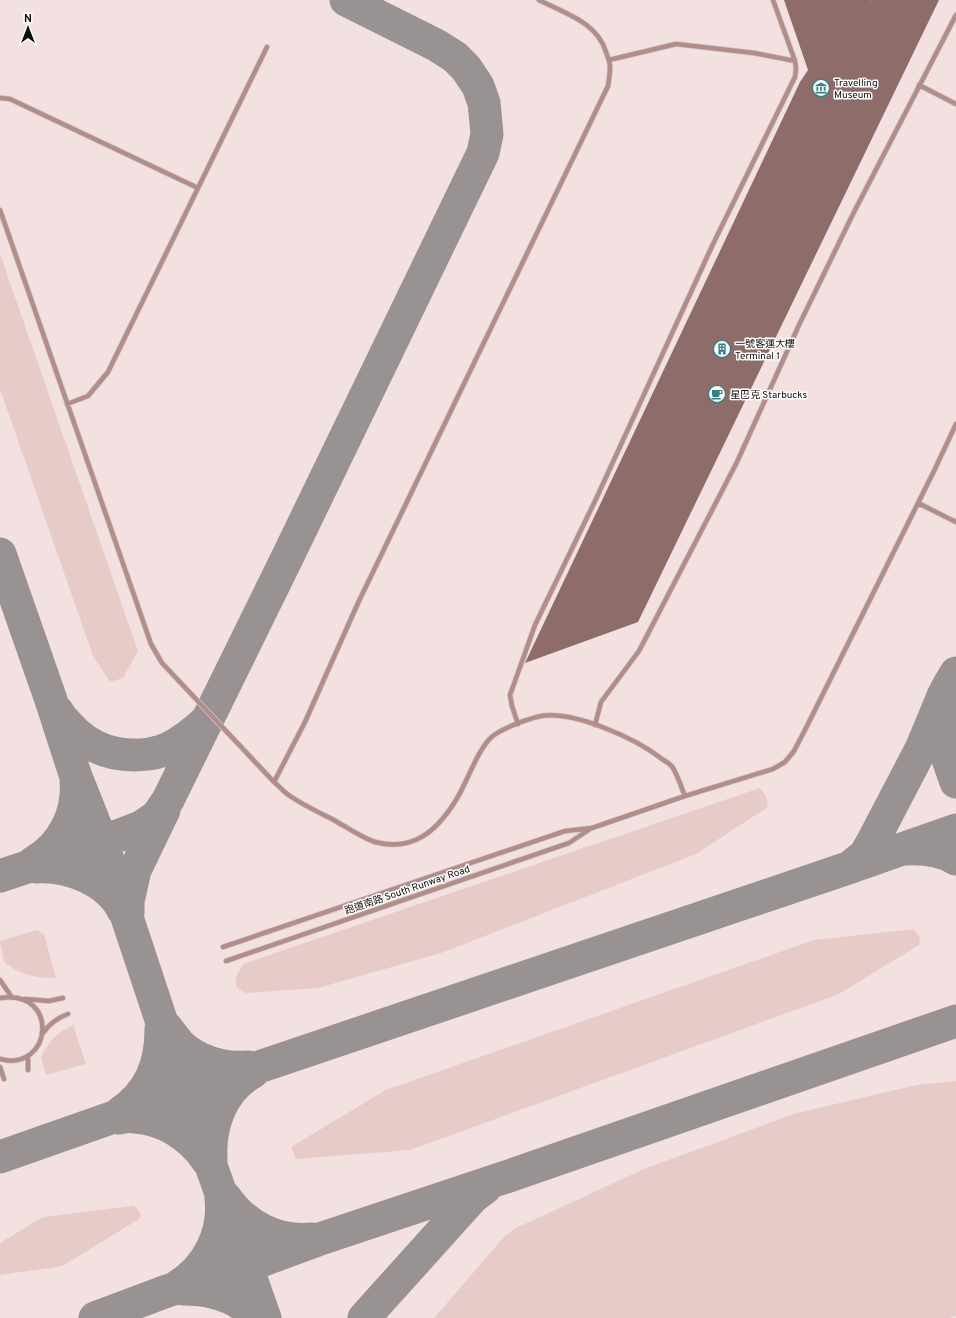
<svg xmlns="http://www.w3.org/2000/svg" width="956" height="1318" font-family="Overpass,'Noto Sans TC',sans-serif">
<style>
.built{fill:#f2e1e0}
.green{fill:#e7cbc9}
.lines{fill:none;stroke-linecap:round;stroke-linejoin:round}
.taxiway{stroke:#989292;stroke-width:33}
.building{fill:#8e6c6a}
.service-casing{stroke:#d1cac9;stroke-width:6}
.path{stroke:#817c7b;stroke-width:2;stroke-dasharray:3 3;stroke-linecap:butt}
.service{stroke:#b28d8a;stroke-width:4.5}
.labels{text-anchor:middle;stroke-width:3;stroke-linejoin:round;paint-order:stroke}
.poi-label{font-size:10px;fill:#100e0d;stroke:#fefdfd;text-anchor:start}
.street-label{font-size:10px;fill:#100e0d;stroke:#fefdfd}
</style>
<rect width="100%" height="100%" fill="#f6eeed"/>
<path class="built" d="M0,0H956V1318H0Z"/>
<path class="green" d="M0,254L138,651L123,678L110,682L93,656L0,389Z
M760,788L766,796L768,807L696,854L441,953L318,988L246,993L236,987V977L243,964Z
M914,929L920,938L919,945L839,994L410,1150L296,1159L291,1147L386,1090L814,940Z
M37,930L44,934L56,978C38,979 19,974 4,962L0,941Z
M73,1025L86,1064L46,1075L41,1057C50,1040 56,1033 73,1025Z
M956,1081V1316L950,1318H434L505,1236L516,1228L644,1169L797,1113L917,1085Z
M132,1206C137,1207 140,1211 141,1216L139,1219L64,1265L57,1267L0,1275V1243L39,1219L44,1217Z"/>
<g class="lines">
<path class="taxiway" d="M0,554L51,700L75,774L102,842L185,1092L265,1318
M956,673C951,681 944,692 941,701C935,725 948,760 956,782
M57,711C60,716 64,721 68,725C90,750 117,758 149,754C155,753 163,751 169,748C182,742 193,733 204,723
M906,849C924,848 941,850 956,859
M34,862C64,845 79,812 76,779
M36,867C68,865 108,880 123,910
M850,867L865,855L873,841L921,749L941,701
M0,876L102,842L141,827L157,816L168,800L287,558L483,153L487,134L484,103L478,86L466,68L455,57L436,45L346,0
M128,913V901L135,870L164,810
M165,1026C170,1032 174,1038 179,1044C197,1062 224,1069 249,1067
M120,1113C150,1092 161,1065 161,1029
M119,1118C124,1117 129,1116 134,1117C163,1118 191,1136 207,1160
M0,1157L185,1092L848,868L956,830
M211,1159C209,1125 222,1089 253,1072
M225,1197C245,1226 277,1243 313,1239
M178,1286C207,1268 225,1234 221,1199
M184,1289C212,1289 238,1296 257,1318
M95,1318L167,1291L247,1266L323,1238L506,1177L956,1021
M364,1318L473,1197L485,1188"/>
</g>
<path class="building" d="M784,0H939L638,622L525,663L800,82L808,70Z"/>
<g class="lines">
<defs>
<path id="service" d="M609,60L676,44L754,53L795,61
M919,85L956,104
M0,98L10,99L198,188
M0,210L151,644L162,663L274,782C279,786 284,792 290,796C303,805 318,812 332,819C343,825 364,839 375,842C413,852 437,831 456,800C467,783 478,747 494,735C506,727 527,719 541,716C575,711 635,738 662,759C665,761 671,764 673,768C678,776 681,787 685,796
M67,404L88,396L108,372L267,47
M918,503L956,522
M518,724L512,706L510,695L535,625L596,499L713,244L795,77L796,69L795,61L773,0
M595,725L601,702L639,651L737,462L799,325L853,214L956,15
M274,782L305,722L358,603L608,86C609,80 610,73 610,67C610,62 608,57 606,52C597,22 564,13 539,0
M223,947L565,831L592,828L685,796L773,769L785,762L794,751L807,726L934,471L956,424
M226,961L569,843L590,829
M0,980L11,996
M0,998C61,989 52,1073 0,1059
M25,999L49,1001L63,998
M43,1033C50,1023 57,1018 68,1014
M0,1067L4,1079
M28,1070V1056"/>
</defs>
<use href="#service" class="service-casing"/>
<path class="path" d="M871,0V3
M799,179L846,94"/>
<use href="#service" class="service"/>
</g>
<defs>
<symbol id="museum-ring" viewBox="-11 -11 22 22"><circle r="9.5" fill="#fefdfd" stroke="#367f85" stroke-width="1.5"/><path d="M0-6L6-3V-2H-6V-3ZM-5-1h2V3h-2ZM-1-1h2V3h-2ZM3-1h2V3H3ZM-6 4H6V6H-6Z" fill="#367f85"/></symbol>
<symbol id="building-ring" viewBox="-11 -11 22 22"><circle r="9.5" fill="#fefdfd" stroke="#367f85" stroke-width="1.5"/><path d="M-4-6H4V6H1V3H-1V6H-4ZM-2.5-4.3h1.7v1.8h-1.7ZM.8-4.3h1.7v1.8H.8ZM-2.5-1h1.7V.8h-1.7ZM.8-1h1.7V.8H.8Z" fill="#367f85"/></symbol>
<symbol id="cafe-ring" viewBox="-11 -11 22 22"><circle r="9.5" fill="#fefdfd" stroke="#367f85" stroke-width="1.5"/><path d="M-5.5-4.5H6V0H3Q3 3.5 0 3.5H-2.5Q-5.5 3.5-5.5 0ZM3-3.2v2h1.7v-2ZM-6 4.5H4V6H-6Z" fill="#367f85"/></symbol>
</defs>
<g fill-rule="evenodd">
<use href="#museum-ring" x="811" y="78" width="20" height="20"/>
<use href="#building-ring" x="712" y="339" width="20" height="20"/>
<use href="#cafe-ring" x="707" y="384" width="20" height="20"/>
</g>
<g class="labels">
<g class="poi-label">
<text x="834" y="86">Travelling<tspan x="834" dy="12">Museum</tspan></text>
<text x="735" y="347">一號客運大樓<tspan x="735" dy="12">Terminal 1</tspan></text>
<text x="730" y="398">星巴克 Starbucks</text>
</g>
<g class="street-label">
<text transform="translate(407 889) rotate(-19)" y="4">跑道南路 South Runway Road</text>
</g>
</g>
<g transform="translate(28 28)" stroke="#fefdfd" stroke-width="3" paint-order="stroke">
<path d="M0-3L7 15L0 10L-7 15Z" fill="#100e0d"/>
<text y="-6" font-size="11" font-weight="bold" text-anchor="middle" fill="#100e0d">N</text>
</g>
</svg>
